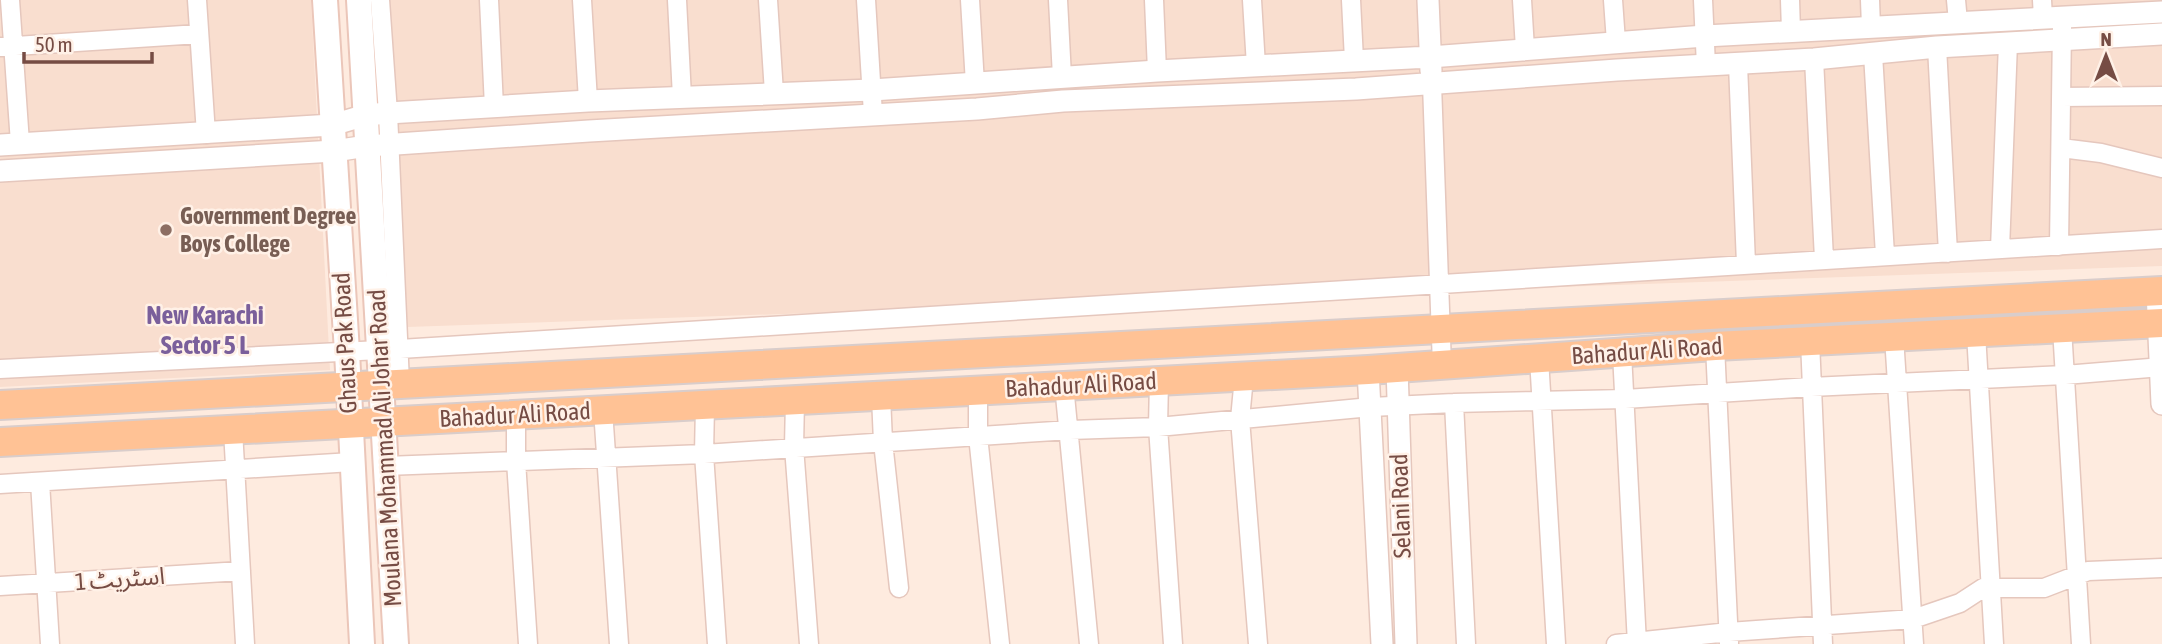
<svg xmlns="http://www.w3.org/2000/svg" width="2162" height="644" font-family="'Asap Condensed','Noto Sans Arabic',sans-serif">
<style>
.residential{fill:#f9decf}
.lines{fill:none;stroke-linecap:round;stroke-linejoin:round}
.minor-casing{stroke:#e5c7bd;stroke-width:21}
.tertiary-casing{stroke:#e5c7bd;stroke-width:24}
.secondary-casing{stroke:#ebc6b9;stroke-width:28}
.primary-casing{stroke:#d9cdcb;stroke-width:32}
.minor{stroke:#fff;stroke-width:18}
.tertiary{stroke:#fff;stroke-width:21}
.secondary{stroke:#fff;stroke-width:24}
.primary{stroke:#ffc295;stroke-width:28}
.education-dot{fill:#8d6e63;stroke:#fff1e7;stroke-width:2.5}
.labels{text-anchor:middle;stroke-width:5;stroke-linejoin:round;paint-order:stroke}
.education-label{font-size:24px;font-weight:bold;fill:#785e54;stroke:#fff1e7;text-anchor:start}
.street-label{font-size:24px;fill:#764c44;stroke:#fff1e7}
.neighbourhood-label{font-size:26px;font-weight:bold;fill:#7a5f9b;stroke:#fff1e7}
</style>
<rect width="100%" height="100%" fill="#feebdf"/>
<path class="residential" d="M0,0H311L330,370L0,387Z
M387,0H2162V266L407,327Z"/>
<g class="lines">
<defs>
<path id="minor" d="M10,0L20,143
M197,0L206,134
M380,0L388,113L400,383
M489,0L494,107
M582,0L588,101
M677,0L682,97
M768,0L774,93
M866,0L873,114
M970,0L975,84
M1058,0L1062,77
M1154,0L1157,71
M1252,0L1256,66
M1351,0L1354,60
M1522,0L1525,49
M1613,0L1616,42
M1703,0L1706,66
M1790,0L1791,31
M1870,0L1871,27
M1956,0L1958,22
M2042,0L2043,18
M0,47L199,34
M1937,47L1948,253
M1873,54L1885,255
M1814,59L1824,259
M1738,64L1746,264
M1432,84L1442,366
M2061,97L2162,96
M2061,148L2101,153L2162,168
M2059,246L2062,27
M2000,249L2008,43
M2062,328L2081,644
M1976,333L1994,644
M1894,337L1914,644
M1810,341L1823,644
M1715,346L1729,643
M1622,353L1637,644
M1539,358L1556,644
M0,369L400,349L2162,239
M1244,377L1240,419L1258,644
M1159,381L1158,427L1173,644
M1064,385L1089,644
M978,390V436L1000,644
M881,396L883,442L899,588
M795,400L794,447L809,644
M1454,403L1466,644
M705,405L704,454L717,644
M603,410L619,644
M516,415V461L528,644
M233,430L245,644
M386,466L704,454L1070,430L1158,427L1371,407L1454,403L1625,399L1811,387L2065,375L2162,367
M40,482L50,644
M0,484L352,462
M0,586L241,571
M1616,644L1729,632L1913,619L1960,603L1983,588H2044L2088,571L2162,568"/>
<path id="tertiary" d="M1428,0L1431,71
M0,145L332,125L366,115L388,113L588,101L872,90L1157,71L1430,57L1705,36L2162,12
M0,171L334,151L367,146L589,131L977,109L1063,101L1356,89L1617,70L1814,59L1937,47L2162,34
M2157,291L2162,404
M1397,368L1406,644
M1368,370L1382,644"/>
<path id="secondary" d="M325,0L347,352L362,644
M359,0L396,644"/>
<path id="primary" d="M0,405L2162,291
M0,442L1368,370L1715,346L2162,323"/>
</defs>
<use href="#minor" class="minor-casing"/>
<use href="#tertiary" class="tertiary-casing"/>
<use href="#secondary" class="secondary-casing"/>
<use href="#primary" class="primary-casing"/>
<use href="#minor" class="minor"/>
<use href="#tertiary" class="tertiary"/>
<use href="#secondary" class="secondary"/>
<use href="#primary" class="primary"/>
</g>
<circle class="education-dot" cx="166" cy="230" r="7"/>
<g class="labels">
<g class="education-label">
<text x="180" y="224">Government Degree<tspan x="180" dy="28">Boys College</tspan></text>
</g>
<g class="street-label">
<text transform="translate(345 343) rotate(-93)" y="8">Ghaus Pak Road</text>
<text transform="translate(1647 351) rotate(-4)" y="8">Bahadur Ali Road</text>
<text transform="translate(1081 385) rotate(-3)" y="8">Bahadur Ali Road</text>
<text transform="translate(515 415) rotate(-3)" y="8">Bahadur Ali Road</text>
<text transform="translate(385 448) rotate(-93)" y="8">Moulana Mohammad Ali Johar Road</text>
<text transform="translate(1401 506) rotate(-92)" y="8">Selani Road</text>
<text transform="translate(120 579) rotate(-4)" y="8">اسٹریٹ 1</text>
</g>
<g class="neighbourhood-label">
<text x="205" y="324">New Karachi<tspan x="205" dy="30">Sector 5 L</tspan></text>
</g>
</g>
<g transform="translate(2106 56)" stroke="#fff1e7" stroke-width="5" paint-order="stroke">
<path d="M0-5L12 26L0 18L-12 26Z" fill="#764c44"/>
<text y="-10" font-size="19" font-weight="bold" text-anchor="middle" fill="#764c44">N</text>
</g>
<path d="M24 52v10h128v-10" fill="none" stroke="#764c44" stroke-width="3.5"/>
<text x="35" y="52" font-size="21" fill="#764c44" stroke="#fff1e7" stroke-width="5" paint-order="stroke">50 m</text>
</svg>
